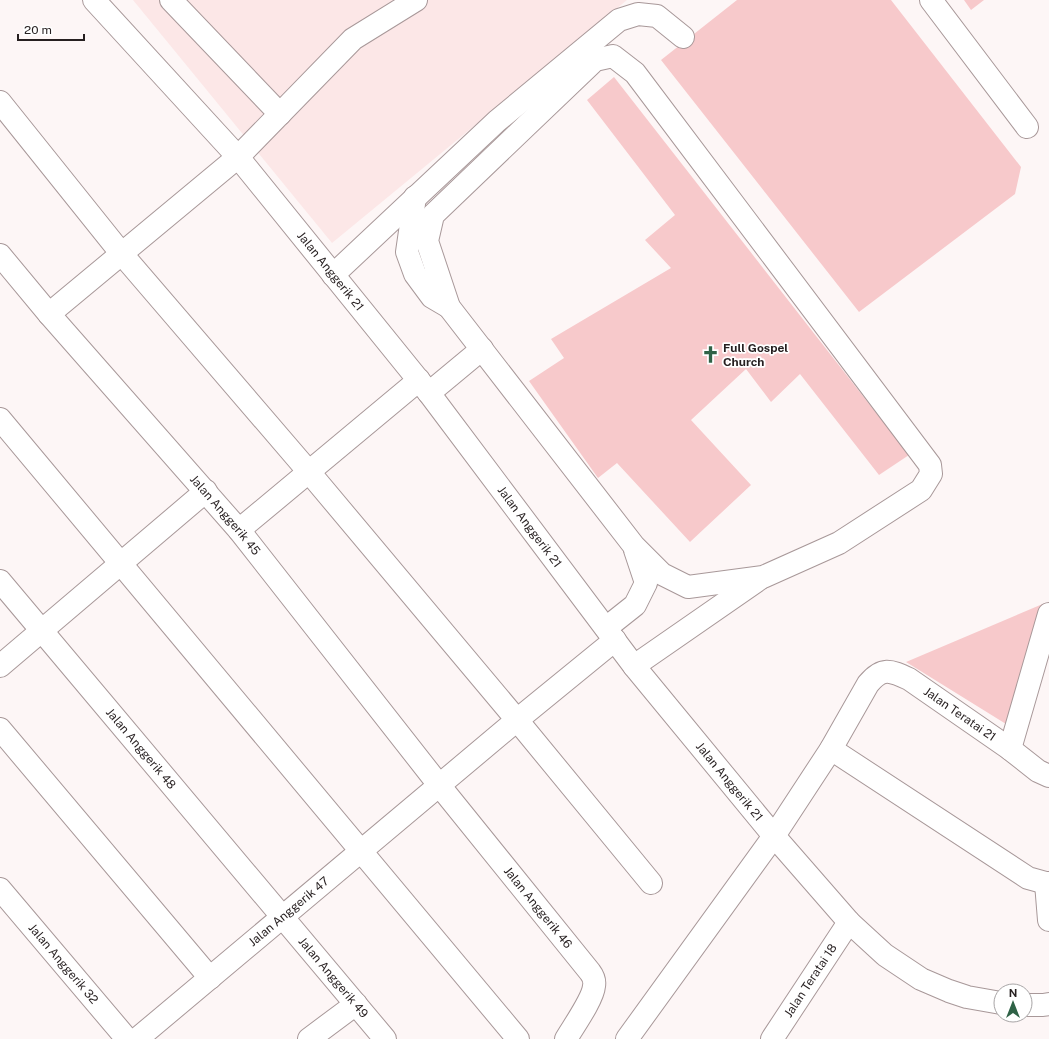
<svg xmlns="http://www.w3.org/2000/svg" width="1049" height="1039" font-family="'Public Sans',sans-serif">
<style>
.built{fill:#fce7e7}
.building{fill:#f7c9cb}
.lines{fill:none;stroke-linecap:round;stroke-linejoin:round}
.minor-casing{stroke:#a89899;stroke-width:24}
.minor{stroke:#fff;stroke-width:22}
.labels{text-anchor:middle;stroke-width:3.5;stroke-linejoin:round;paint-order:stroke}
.street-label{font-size:12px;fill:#261f20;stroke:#fff}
.poi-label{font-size:12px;font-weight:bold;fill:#261f20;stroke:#fff;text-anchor:start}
</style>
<rect width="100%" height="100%" fill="#fdf6f6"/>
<path class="built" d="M133,0H627L332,243Z"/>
<path class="building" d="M737,0H891L1021,167L1015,194L859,312L661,60Z
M964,0H984L971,10Z
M614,77L909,455L879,475L800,374L771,402L746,369L691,420L751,485L690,542L617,463L598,478L529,381L564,358L551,339L671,268L645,240L675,215L587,100Z
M1045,603L1006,724L906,662Z"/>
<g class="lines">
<defs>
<g id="minor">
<path id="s1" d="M94,0L238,157L429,393L634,666L774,836L849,922L885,955L921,979L949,991L967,997L1001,1003"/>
<path d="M171,0L280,114"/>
<path d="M931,0L1027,127"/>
<path d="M613,56L635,73L930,465L931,474L921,490L839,543L763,577L688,587L662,574L634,546L449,307L427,241L433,215L595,60Z"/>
<path d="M0,102L121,253L309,472L517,720L651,883"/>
<path d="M415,197L407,252L415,274L432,297L449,307"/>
<path id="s2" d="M0,255L49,314L239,530L439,785L590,972C593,976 595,981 594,986C593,999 573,1027 566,1039"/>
<path d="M333,275L497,121L619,20L638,14L657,16L683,37"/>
<path d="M49,314L238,157L353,39L416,0"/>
<path d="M429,393L482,349"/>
<path d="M0,419L518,1039"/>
<path d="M239,530L419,380"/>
<path id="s3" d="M0,581L385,1039"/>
<path d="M606,628L635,605L646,583L635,550"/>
<path d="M0,666L206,491"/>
<path d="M634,666L758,580"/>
<path d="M0,729L210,978"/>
<path d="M831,749L1028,878L1046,883H1049"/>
<path d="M1010,749L1049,614"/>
<path d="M1046,883L1049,920"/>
<path id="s4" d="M0,889L127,1039"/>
<path d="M1025,1005H1043L1049,1004"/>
<path id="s5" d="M137,1039L517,720L615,640"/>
<path d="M309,1039L356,1004"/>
<path id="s6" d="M627,1039L774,836L831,749L868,684C882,667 890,670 909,679L1010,749L1038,771L1049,776"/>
<path id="s7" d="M772,1039L849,922"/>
</g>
</defs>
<use href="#minor" class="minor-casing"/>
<use href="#minor" class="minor"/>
</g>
<defs>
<symbol id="church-bare" viewBox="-9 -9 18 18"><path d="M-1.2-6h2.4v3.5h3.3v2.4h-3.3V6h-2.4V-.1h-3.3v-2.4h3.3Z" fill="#2f6246" stroke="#fff" stroke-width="2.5" paint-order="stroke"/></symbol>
</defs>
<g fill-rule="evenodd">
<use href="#church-bare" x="698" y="342" width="25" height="25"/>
</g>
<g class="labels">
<g class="street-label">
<text dy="4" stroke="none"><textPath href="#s1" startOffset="360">Jalan Anggerik 21</textPath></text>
<text dy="4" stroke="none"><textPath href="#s2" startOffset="344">Jalan Anggerik 45</textPath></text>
<text dy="4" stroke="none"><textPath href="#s1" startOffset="684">Jalan Anggerik 21</textPath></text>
<text dy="4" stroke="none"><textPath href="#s6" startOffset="538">Jalan Teratai 21</textPath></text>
<text dy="4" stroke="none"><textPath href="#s3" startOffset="219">Jalan Anggerik 48</textPath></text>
<text dy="4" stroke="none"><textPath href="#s1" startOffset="1008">Jalan Anggerik 21</textPath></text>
<text dy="4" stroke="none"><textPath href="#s2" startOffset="846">Jalan Anggerik 46</textPath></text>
<text dy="4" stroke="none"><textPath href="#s5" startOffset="198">Jalan Anggerik 47</textPath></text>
<text dy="4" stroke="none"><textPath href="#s4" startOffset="98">Jalan Anggerik 32</textPath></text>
<text dy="4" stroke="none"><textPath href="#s3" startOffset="518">Jalan Anggerik 49</textPath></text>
<text dy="4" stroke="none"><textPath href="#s7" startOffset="70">Jalan Teratai 18</textPath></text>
</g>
<g class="poi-label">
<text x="723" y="352">Full Gospel<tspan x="723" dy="14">Church</tspan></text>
</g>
</g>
<g transform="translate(1013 1003)"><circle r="19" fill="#ffffff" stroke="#a8a5a6"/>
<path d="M0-3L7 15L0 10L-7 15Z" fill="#2f6246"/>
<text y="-6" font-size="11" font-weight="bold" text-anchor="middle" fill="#261f20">N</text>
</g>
<path d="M18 34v6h66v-6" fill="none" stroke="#261f20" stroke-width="2"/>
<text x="24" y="34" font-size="12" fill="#261f20" stroke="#ffffff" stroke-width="3" paint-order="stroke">20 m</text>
</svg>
